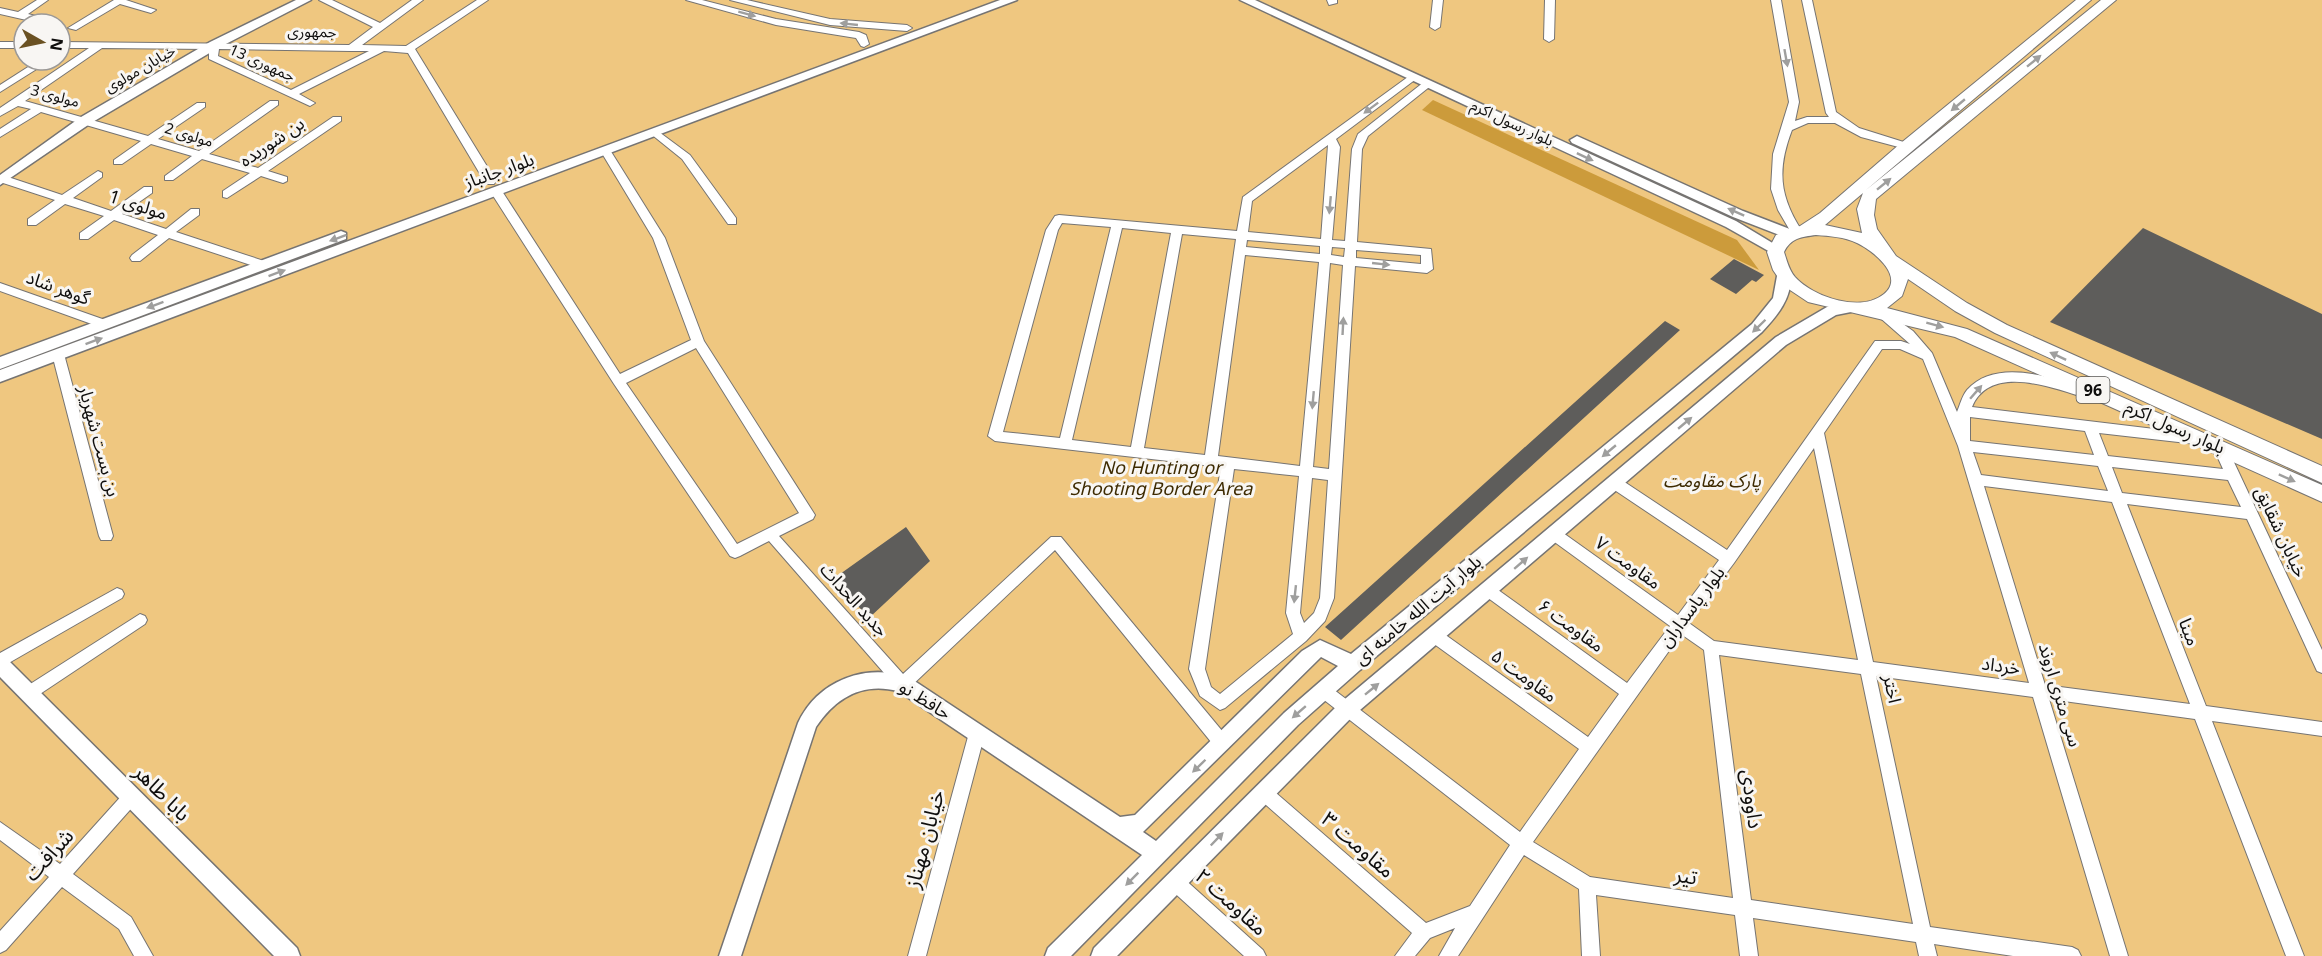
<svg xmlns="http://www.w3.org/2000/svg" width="2322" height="956" font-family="Georgia,'Noto Sans Arabic',serif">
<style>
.green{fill:#efc780;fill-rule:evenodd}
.forest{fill:#cc9b3b}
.building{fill:#5e5d5b}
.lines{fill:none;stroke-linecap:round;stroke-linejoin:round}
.minor-casing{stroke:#767472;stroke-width:2}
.major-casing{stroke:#767472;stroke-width:3}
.highway-casing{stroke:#767472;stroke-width:2}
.minor{fill:#fff;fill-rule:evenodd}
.major{fill:#fff;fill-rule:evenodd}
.highway{fill:#fff;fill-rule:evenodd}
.oneway{fill:#9f9f9e}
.labels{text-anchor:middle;stroke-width:6;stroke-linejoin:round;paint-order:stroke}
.far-street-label{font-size:15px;fill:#0f0e0d;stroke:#f8f6f3}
.shield{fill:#f8f6f3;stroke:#555452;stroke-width:1.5}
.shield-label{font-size:16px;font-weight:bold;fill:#0f0e0d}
.street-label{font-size:18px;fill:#0f0e0d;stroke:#f8f6f3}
.park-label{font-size:18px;font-style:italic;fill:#3d2a00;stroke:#f8f6f3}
.near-street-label{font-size:21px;fill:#0f0e0d;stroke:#f8f6f3}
</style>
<rect width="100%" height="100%" fill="#ebe9e6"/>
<path class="green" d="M0,0H2322V956H0ZM24,24H60V60H24Z"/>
<path class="forest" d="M1433,100L1737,240L1759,270L1422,110Z"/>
<path class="building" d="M2143,228L2322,314V439L2050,322Z
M1734,259L1764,275L1756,282L1752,280L1736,294L1710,279Z
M1665,321L1680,330L1341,640L1325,627Z
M906,527L930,561L869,618L833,579Z"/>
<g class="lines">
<defs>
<path id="minor" d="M37,0H48L28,14L59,22L61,24L60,25L44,24L0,14V8L18,12Z
M114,0H126L156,10L151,13L120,4L76,30L68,28Z
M319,0H332L380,23L412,0H423L362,45L406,46L477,0H488L415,49L496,181L494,184H486L408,53L384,51L299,94L315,103L310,106L209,59V49L102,48L25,101L148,136L197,103H205V107L158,139L199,151L270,101H278V105L209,154L258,168L333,117H341V121L268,171L287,177V181L283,183L261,176L227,198L223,197V191L250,173L202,159L173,180H165V176L192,156L151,144L122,164H114V160L141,141L41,112L0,137V129L31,109L18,106L0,116V108L89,48H60V42L349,45L373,27ZM219,49L351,51H369L291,90L218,56Z
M686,0H702L776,19L859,32L866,35L869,44L864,47L861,46L856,38L776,25Z
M730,0H747L830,19L907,25L912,28L907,31L830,25Z
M1327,0H1337V3L1329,5Z
M1433,0H1443L1440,27L1435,30L1430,27Z
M1545,0H1555L1554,39L1549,42L1544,39Z
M1771,0H1781L1799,102L1795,121L1807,117H1829L1826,113L1802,0H1812L1836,112L1859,128L1910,144L1911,146L1906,149L1861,137L1835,123H1808L1792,130C1777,169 1779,196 1802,231L1796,235L1792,234L1778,210L1771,189L1773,154L1789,102Z
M0,42H24V48H0Z
M39,60H51L0,92V85Z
M1412,74L1417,77L1416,79L1336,139L1340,147L1332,240L1345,241L1352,149L1358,134L1424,82L1428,81L1433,84L1368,136L1362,149L1357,242L1431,249L1433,269L1427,273L1355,266L1334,598L1325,621L1306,641L1225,708L1220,710L1200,696L1189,669L1221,467L995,441L988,436L1046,230L1055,216L1059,215L1237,231L1243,197ZM1328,145L1321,239L1248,232L1252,201ZM1062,223L1111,227L1060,438L1003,432L1058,230ZM1122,228L1171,233L1131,447L1072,440ZM1182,234L1236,239L1205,455L1144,448ZM1247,240L1320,246V254L1246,247ZM1332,247L1345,248L1344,257L1331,255ZM1356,250L1421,255V264L1356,258ZM1245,255L1319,262L1300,466L1218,456ZM1330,263L1343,265L1329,469L1313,467ZM1234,469L1299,476L1286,613L1293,634L1220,694L1211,687L1205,669ZM1312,478L1328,480L1320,598L1314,613L1304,623L1300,613Z
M655,129L690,155L736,218V224H728L682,159L651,134L650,132Z
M605,147L610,150L665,238L704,341L815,515L813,519L779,536L903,674L1051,537H1061L1228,738L1230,743L1228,748L1222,750L1216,748L1055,550L908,689L903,691L898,689L769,541L740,556L735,558L730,556L614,384L490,191L496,187L500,188L620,374L691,340L653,238L600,150ZM696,348L799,513L737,544L626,383Z
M98,171L102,173V177L73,198L111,211L144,187H152V193L122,214L166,229L191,209H199V215L176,232L267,262L269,265L263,269L169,238L140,261H132L130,258L132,255L158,235L114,220L88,239H80V233L104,216L65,204L36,225H28V219L55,200L0,182V176L2,175L62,195Z
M0,283L108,321L110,324L108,327H100L0,291Z
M1882,309L1913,331L1932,353L1957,412C1960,405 1962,396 1967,390C1996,357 2053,378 2088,389L2089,392L2083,397C2050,387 1990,364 1972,407L2196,434L2203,439L2196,444L2099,433L2108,456L2223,469L2213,447L2215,443H2225L2322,650V673L2317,671L2247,519L2127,504L2206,706L2322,722V736L2212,721L2304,956H2286L2195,719L2049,699L2128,956H2110L2033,697L1876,676L1930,927L2072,947L2078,950L2081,956H2013L1934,944L1937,956H1919L1916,942L1753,918L1758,956H1740L1735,915L1596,895L1600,956H1582L1579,889L1524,855L1458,956H1439L1455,928L1430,938L1415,956H1395L1412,933L1257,797L1255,792L1257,787L1263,784L1269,787L1426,923L1470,906L1510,845L1319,696L1316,691L1319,686L1324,684L1329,686L1520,832L1579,749L1430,641L1428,636L1430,631L1435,630L1440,631L1588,737L1619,694L1484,595L1482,591L1484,587L1489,585L1494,587L1627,683L1670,626L1549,538L1547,534L1549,530H1559L1678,615L1719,560L1610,487L1608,483L1610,479H1620L1727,550L1875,341H1901L1910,344L1878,316L1876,313L1878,310ZM1882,349H1900L1923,359L1958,446L2029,683L1873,662L1824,433ZM1970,417L2085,431L2094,455L1970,441ZM1814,448L1858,660L1714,641L1689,623L1734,563ZM1973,452L2098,466L2108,491L1981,475ZM2112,467L2228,480L2241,507L2122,493ZM1984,486L2112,502L2190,704L2045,685ZM1681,634L1704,650L1733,898L1590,877L1533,842ZM1719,655L1861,674L1913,924L1751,900Z
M58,349L64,354L113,536L111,540H101L99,536L52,354Z
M117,588L122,590L124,594L122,598L0,668V653Z
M140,614L145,616L147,620L145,624L34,698L29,700L24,698L21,693L24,688Z
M977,726L983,728L985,733L926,956H908L969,733L971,728Z
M131,789L137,792L139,797L137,802L73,874L131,917L153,956H134L119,929L62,887L6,950L0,953V931L49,877L0,840V822L60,864L125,792Z
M1175,874L1181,876L1263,950L1266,956H1244L1169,888L1167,882L1169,876Z"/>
<path id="major" d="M296,0H311L218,48L91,123L0,185V175L81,117L210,42Z
M1000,0H1017L0,382V370Z
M1240,0H1255L1736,221L1784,250L1777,255L1772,253L1726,227Z
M1577,136L1743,211L1795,231L1797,234L1790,239L1733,217L1572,143L1570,140Z
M341,231L346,233V239L0,369V357Z
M1784,271L1791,276C1791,299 1778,315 1762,332L1360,670L1298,725L1071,956H1045L1048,948L1142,855L898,691C863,682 836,697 816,727L741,956H719L798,723C818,680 867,662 910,678L1120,817L1135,815L1302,651L1320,640L1351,654L1752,324L1773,298L1777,276ZM1321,657L1338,666L1284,713L1156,841L1143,832Z
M1846,303L1851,304L1853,308L1851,312L1836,315L1786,345L1353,716L1117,956H1091L1094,948L1339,704L1776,337L1827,307Z
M0,657L7,659L297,948L300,956H274L0,677Z"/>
<path id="highway" d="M2076,0H2091L1866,190L2101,0H2116L1876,199L1874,215L1877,229L1896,256L1967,303L2007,325L2322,466V483L1995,333L1955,311L1908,279L1902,296L1887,308L1967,329L2322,485V502L1955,337L1808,302L1784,286L1773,270L1767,252L1776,235L1800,226L1820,213L1901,143ZM1863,193L1857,209L1862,233L1825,225ZM1816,235C1830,236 1844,237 1857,243C1872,250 1906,276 1884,294C1861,313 1813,297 1795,277C1789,270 1787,261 1784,252C1791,238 1801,237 1816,235Z"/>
</defs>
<use href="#minor" class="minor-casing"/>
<use href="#major" class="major-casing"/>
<use href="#highway" class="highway-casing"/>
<use href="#minor" class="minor"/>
<use href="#major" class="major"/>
<use href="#highway" class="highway"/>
</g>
<defs><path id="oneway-solid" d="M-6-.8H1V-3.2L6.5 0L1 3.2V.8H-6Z" transform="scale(1.5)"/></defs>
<g class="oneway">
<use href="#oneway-solid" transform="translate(747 14) rotate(15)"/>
<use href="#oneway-solid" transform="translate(849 24) rotate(-174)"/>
<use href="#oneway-solid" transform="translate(1786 58) rotate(80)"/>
<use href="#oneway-solid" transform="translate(2034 61) rotate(-39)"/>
<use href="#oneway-solid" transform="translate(1958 105) rotate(140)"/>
<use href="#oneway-solid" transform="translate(1371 108) rotate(143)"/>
<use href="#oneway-solid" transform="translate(1585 157) rotate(25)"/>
<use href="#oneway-solid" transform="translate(1884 184) rotate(-39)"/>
<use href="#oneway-solid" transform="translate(1330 205) rotate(95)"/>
<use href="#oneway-solid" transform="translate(1736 212) rotate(-156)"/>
<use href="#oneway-solid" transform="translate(338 238) rotate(160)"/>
<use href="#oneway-solid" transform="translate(1381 264) rotate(6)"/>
<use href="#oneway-solid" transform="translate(277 273) rotate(-20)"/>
<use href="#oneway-solid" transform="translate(155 305) rotate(160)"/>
<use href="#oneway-solid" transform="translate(1935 325) rotate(15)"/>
<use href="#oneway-solid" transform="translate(1343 326) rotate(-87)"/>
<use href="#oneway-solid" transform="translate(1759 326) rotate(136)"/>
<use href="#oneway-solid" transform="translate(94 341) rotate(-20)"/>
<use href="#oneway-solid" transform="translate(2058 356) rotate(-155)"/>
<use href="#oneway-solid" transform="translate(1976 392) rotate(-49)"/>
<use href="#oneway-solid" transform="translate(1313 400) rotate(95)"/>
<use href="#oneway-solid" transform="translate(1685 423) rotate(-40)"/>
<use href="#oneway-solid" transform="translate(1609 451) rotate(140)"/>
<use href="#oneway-solid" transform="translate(2287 478) rotate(24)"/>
<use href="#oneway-solid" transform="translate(1521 563) rotate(-41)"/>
<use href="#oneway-solid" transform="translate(1295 594) rotate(96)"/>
<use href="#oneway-solid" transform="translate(1372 689) rotate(-39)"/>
<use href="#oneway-solid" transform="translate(1299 712) rotate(139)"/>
<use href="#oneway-solid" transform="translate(1199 766) rotate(136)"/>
<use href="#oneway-solid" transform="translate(1217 839) rotate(-46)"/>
<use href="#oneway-solid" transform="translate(1132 879) rotate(135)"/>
</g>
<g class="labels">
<g class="far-street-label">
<text transform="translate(312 32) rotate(1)" y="5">جمهوری</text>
<text transform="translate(262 63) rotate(24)" y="5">جمهوری 13</text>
<text transform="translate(140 69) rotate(-30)" y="5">خیابان مولوی</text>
<text transform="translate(55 96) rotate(15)" y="5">مولوی 3</text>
<text transform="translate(1512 123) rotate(25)" y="5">بلوار رسول اکرم</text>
<text transform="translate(189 135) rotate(17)" y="5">مولوی 2</text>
</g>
<rect class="shield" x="2076.5" y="377" width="33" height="26" rx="4.5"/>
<g class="shield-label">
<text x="2093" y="396">96</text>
</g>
<g class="street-label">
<text transform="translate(272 142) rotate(-34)" y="6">بن شوریده</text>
<text transform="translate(499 171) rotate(-20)" y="6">بلوار جانباز</text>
<text transform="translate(138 205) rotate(18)" y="6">مولوی 1</text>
<text transform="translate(58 288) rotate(20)" y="6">گوهر شاد</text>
<text transform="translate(2175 427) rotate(24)" y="6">بلوار رسول اکرم</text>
<text transform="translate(99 441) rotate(75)" y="6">بن بست شهریار</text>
<text transform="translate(2281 532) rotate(65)" y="6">خیابان شقایق</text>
<text transform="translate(1628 563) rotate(36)" y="6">مقاومت ۷</text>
<text transform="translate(854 600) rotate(48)" y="6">جدبد الحداث</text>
<text transform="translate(1692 607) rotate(-53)" y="6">بلوار پاسداران</text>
<text transform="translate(1418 610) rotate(-40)" y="6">بلوار آیت الله خامنه ای</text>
<text transform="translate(1571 626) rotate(36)" y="6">مقاومت ۶</text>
<text transform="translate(2189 632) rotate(69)" y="6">مینا</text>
<text transform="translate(2001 666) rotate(8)" y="6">خرداد</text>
<text transform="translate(1524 676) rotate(36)" y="6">مقاومت ۵</text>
<text transform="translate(1892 689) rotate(78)" y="6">اختر</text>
<text transform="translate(2060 695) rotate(73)" y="6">سی متری اروند</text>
<text transform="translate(925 700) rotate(32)" y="6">حافظ نو</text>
</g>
<g class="park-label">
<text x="1161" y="474">No Hunting or<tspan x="1161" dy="21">Shooting Border Area</tspan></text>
<text x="1712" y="487">پارک مقاومت</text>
</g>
<g class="near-street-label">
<text transform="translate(162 793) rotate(45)" y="7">بابا طاهر</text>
<text transform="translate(1752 799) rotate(83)" y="7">داوودی</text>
<text transform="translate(925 839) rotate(-75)" y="7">خیابان مهناز</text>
<text transform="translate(1358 845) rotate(41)" y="7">مقاومت ۳</text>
<text transform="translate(49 855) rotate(-48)" y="7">شرافت</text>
<text transform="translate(1686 876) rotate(9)" y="7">تیر</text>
<text transform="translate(1231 902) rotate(42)" y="7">مقاومت ۲</text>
</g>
</g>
<g transform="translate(42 42) rotate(99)"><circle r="28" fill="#f8f6f3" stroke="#9b9997" stroke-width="1.5"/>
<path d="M0-4.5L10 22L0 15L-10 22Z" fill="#6a5122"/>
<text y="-9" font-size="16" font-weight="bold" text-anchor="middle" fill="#0f0e0d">N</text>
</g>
</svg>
